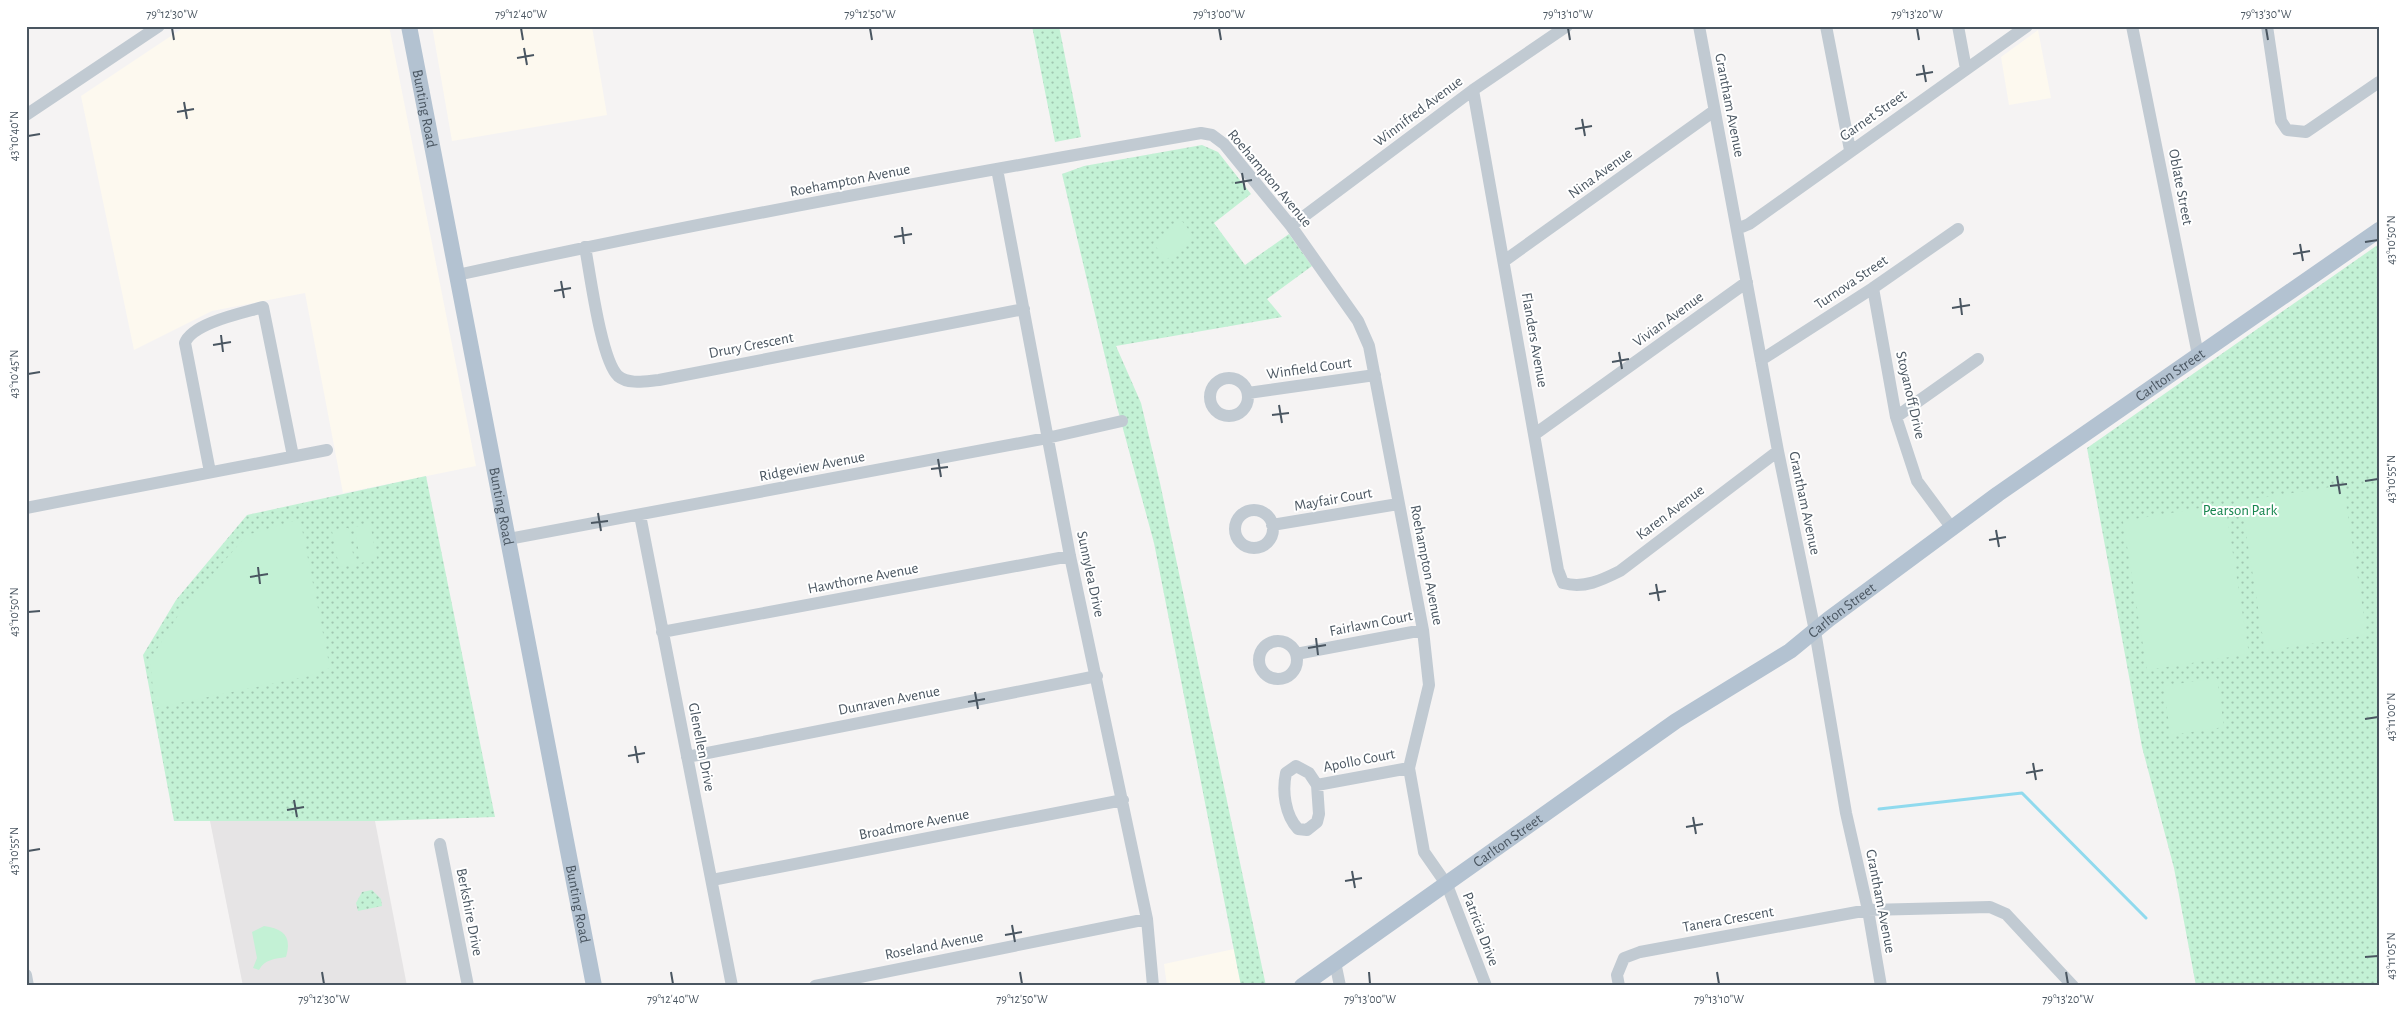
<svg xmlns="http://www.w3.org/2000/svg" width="2405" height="1012" font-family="'Alegreya Sans',sans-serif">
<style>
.commercial{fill:#fdf9ef}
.education{fill:#e6e4e5}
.grass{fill:url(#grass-dots)}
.garden{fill:#c3f1d5}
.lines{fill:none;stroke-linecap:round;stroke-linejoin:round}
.stream{stroke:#90daee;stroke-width:3}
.minor{stroke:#c1cad2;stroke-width:12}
.major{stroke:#b3c2d1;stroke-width:16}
.ticks{fill:none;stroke:#4a5661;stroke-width:2}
.labels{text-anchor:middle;stroke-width:4;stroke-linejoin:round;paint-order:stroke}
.street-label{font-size:15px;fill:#4a5661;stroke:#fff}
.park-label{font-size:15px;fill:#17864f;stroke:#fff}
.neatline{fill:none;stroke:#4a5661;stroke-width:2}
.ticks-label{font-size:12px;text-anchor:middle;fill:#4a5661}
</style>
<defs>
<pattern id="grass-dots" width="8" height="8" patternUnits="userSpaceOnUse" patternTransform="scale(1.25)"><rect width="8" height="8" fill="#c3f1d5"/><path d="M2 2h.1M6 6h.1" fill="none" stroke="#a0c6b0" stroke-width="1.8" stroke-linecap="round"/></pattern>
</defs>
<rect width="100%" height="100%" fill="#f5f3f3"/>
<path class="commercial" d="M186,26H389L476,466L343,493L305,293L212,311L134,350L81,96Z
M432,26H595L592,27L607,115L452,141Z
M2038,30L2051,98L2009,105L2001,57Z
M1234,949L1241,986H1167L1164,964Z"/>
<path class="education" d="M210,821H375L407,986H243Z"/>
<path class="grass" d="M1032,26H1059L1081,137L1055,142Z
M1202,145L1218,152L1251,194L1214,223L1245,265L1289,234L1312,266L1267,299L1282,317L1116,346L1141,403L1160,483L1266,986H1241L1154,543L1116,403L1062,174L1084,166Z
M2379,244V986H2196L2174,868L2142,747L2087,448Z
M426,476L495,817L375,821H174L143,655L176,600L247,515Z
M372,890L381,899L382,906L358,911L356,903L362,892Z"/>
<path class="garden" d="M1182,221L1195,238L1166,260L1153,243Z
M2343,485L2367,635L2265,651L2241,501Z
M2225,504L2249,654L2147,670L2123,521Z
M300,519L330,668L309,676L155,708L150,660L182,609L247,535Z
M370,524L377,559L361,563L354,527Z
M348,528L355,564L339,567L332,531Z
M2217,678L2224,727L2171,735L2163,686Z
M264,926C284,929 292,936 286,957C275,959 265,959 259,970L253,968L257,958L252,932Z"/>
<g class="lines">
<path class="stream" d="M1879,809L2022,793L2146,918"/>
<path class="minor" d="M1699,26L1778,451L1815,631L1846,813L1868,910L1881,986
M1826,26L1850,150
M1958,26L1966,69
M2132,26L2198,355
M2267,26L2281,121L2287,130L2306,132L2379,82
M1473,90L1558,570L1563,583C1584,589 1602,580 1620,571L1778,451
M26,115L159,26
M997,169L1070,556L1147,919L1153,986
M1291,226L1473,90L1567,26
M1737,229L1749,224L2027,26
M585,247C590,273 601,360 618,376C629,385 646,381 659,380L1024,309
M1504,261L1714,111
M457,275C704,221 953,176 1201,133L1212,135L1224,144L1291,226L1358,321L1369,346L1423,630L1429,685L1409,768L1424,852L1447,885L1486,986
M1873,288L1896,417L1917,481L1951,527
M1761,360L1873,288L1958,229
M1210 397a19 19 0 1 1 38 0a19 19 0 1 1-38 0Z
M1248,393L1375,375
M1896,417L1978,359
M1535,434L1747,282
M210,472L185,343C192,323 243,313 263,307L293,456
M26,508L327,450
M1235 529a19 19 0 1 1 38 0a19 19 0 1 1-38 0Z
M640,515L732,986
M1272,525L1398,504
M508,539L1047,438L1122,421
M662,632L1070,556
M1259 660a19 19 0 1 1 38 0a19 19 0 1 1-38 0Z
M1296,654L1423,630
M687,757L1097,676
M1317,785L1319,814L1317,822L1307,830L1298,829C1285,815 1282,791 1286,773L1296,766L1309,773L1317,785L1409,768
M440,844L468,986
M712,880L1123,800
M1335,962L1340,986
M26,975L28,986
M815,986L1147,919
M1619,986L1617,975L1624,958L1640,952L1868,910L1990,907L2006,914L2073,986"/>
<g class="major">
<path id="s1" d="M409,26L594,986"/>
<path id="s2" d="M1302,986L1676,721L1790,651L1829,619L1998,494L2379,230"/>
</g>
</g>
<path class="ticks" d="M172,28L174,40M521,28L523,40M870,28L872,40M1219,28L1221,40M1568,28L1570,40M1917,28L1919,40M2266,28L2268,40M524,48L527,65M517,58L534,55M1923,65L1926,82M1916,75L1933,72M184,102L187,119M177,112L194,109M1582,119L1585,136M1575,129L1592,126M28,136L40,134M1242,173L1245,190M1235,183L1252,180M902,227L904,244M894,237L912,234M2365,242L2378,240M2300,244L2303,261M2293,254L2310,251M561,281L564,298M554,291L571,288M1960,298L1962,315M1952,308L1970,305M221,335L223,352M213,345L231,342M1619,352L1622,369M1612,362L1629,359M28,374L40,372M1279,405L1282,423M1272,415L1289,413M938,459L941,477M931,469L948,467M2337,476L2340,494M2365,481L2378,479M2330,486L2347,484M598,513L601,531M591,523L608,521M1996,530L1999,547M1989,540L2006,537M258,567L260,584M250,577L268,574M1656,584L1659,601M1649,594L1666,591M28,612L40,611M1316,638L1318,655M1308,648L1326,645M975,692L978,709M968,702L985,699M2365,719L2378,717M635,746L638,763M628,756L645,753M2033,763L2036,780M2026,773L2043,770M294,800L297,817M287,810L304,807M1693,817L1696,834M1686,827L1703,824M28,851L40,849M1352,871L1355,888M1345,881L1362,878M1012,925L1015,942M1005,935L1022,932M2365,957L2378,956M322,972L324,984M671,972L673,984M1020,972L1022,984M1369,972L1370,984M1717,972L1719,984M2066,972L2068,984"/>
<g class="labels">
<g class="street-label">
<text transform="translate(1730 105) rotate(79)" y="5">Grantham Avenue</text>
<text dy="5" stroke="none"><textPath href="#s1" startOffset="84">Bunting Road</textPath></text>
<text transform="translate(1418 111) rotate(-37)" y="5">Winnifred Avenue</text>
<text transform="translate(1873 115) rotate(-35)" y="5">Garnet Street</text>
<text transform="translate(1600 173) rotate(-36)" y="5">Nina Avenue</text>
<text transform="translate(1270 178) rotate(50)" y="5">Roehampton Avenue</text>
<text transform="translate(850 180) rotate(-11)" y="5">Roehampton Avenue</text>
<text transform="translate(2181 187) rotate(79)" y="5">Oblate Street</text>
<text transform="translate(1851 282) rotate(-34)" y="5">Turnova Street</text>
<text transform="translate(1668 319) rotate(-36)" y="5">Vivian Avenue</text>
<text transform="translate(1535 340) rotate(80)" y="5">Flanders Avenue</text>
<text transform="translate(751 345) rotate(-11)" y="5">Drury Crescent</text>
<text transform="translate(1309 368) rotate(-8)" y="5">Winfield Court</text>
<text dy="5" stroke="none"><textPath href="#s2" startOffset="1062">Carlton Street</textPath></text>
<text transform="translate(1911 395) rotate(77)" y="5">Stoyanoff Drive</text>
<text transform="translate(812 466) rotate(-11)" y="5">Ridgeview Avenue</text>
<text transform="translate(1333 499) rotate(-10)" y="5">Mayfair Court</text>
<text transform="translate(1805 503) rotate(78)" y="5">Grantham Avenue</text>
<text dy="5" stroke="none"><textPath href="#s1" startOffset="489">Bunting Road</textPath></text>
<text transform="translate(1670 512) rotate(-37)" y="5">Karen Avenue</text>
<text transform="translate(1427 565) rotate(79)" y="5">Roehampton Avenue</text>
<text transform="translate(1091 574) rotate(78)" y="5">Sunnylea Drive</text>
<text transform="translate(863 578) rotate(-11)" y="5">Hawthorne Avenue</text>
<text dy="5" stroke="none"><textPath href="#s2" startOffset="658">Carlton Street</textPath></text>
<text transform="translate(1371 623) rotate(-11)" y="5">Fairlawn Court</text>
<text transform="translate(889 700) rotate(-11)" y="5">Dunraven Avenue</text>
<text transform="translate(702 747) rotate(79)" y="5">Glenellen Drive</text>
<text transform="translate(1359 760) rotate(-11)" y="5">Apollo Court</text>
<text transform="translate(914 824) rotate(-11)" y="5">Broadmore Avenue</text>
<text dy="5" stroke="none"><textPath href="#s2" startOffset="252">Carlton Street</textPath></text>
<text transform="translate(1881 901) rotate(79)" y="5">Grantham Avenue</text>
<text dy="5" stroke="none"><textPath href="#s1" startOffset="894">Bunting Road</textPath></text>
<text transform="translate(470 912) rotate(79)" y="5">Berkshire Drive</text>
<text transform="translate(1728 919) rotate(-10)" y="5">Tanera Crescent</text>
<text transform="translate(1481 929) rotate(69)" y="5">Patricia Drive</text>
<text transform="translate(934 945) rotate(-11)" y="5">Roseland Avenue</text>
</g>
<g class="park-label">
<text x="2240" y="515">Pearson Park</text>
</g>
</g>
<rect width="2405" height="1012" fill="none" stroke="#ffffff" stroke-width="55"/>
<rect x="28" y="28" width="2350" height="956" class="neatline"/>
<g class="ticks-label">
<text x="172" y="18">79°12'30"W</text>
<text x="521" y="18">79°12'40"W</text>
<text x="870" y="18">79°12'50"W</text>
<text x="1219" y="18">79°13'00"W</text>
<text x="1568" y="18">79°13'10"W</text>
<text x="1917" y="18">79°13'20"W</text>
<text x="2266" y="18">79°13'30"W</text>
<text transform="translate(14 136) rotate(-90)" y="4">43°10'40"N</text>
<text transform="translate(2391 240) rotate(-90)" y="4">43°10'50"N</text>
<text transform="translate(14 374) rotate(-90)" y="4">43°10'45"N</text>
<text transform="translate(2391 479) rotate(-90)" y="4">43°10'55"N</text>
<text transform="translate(14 612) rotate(-90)" y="4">43°10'50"N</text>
<text transform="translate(2391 717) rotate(-90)" y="4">43°11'00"N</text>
<text transform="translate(14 851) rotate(-90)" y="4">43°10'55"N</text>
<text transform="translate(2391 956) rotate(-90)" y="4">43°11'05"N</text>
<text x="324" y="1003">79°12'30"W</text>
<text x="673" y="1003">79°12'40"W</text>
<text x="1022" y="1003">79°12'50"W</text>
<text x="1370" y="1003">79°13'00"W</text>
<text x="1719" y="1003">79°13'10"W</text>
<text x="2068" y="1003">79°13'20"W</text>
</g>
</svg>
